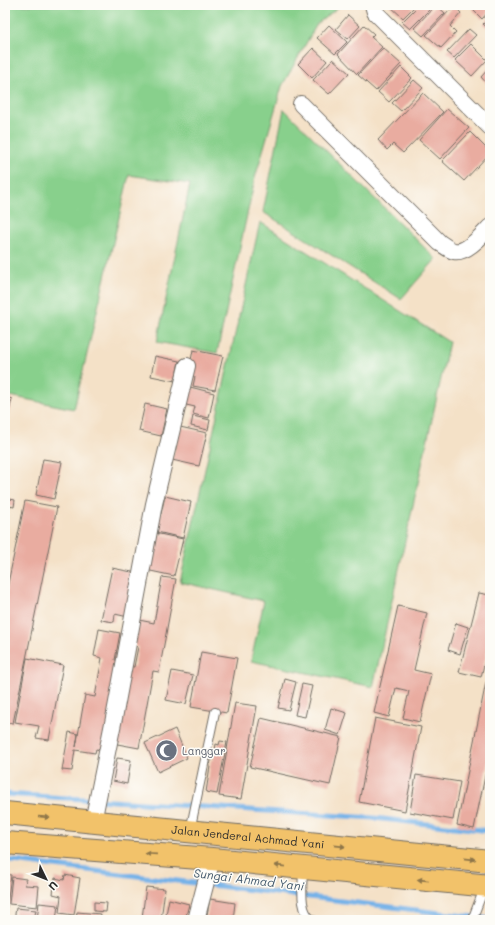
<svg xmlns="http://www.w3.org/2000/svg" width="495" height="925" font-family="Mali,sans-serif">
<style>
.green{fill:#88d08c;stroke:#5a7e5c}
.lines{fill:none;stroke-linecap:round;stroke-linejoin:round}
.stream{stroke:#76b2e8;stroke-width:5}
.building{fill:#e9aca0}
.service-casing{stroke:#716b62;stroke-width:10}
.minor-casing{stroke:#716b62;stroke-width:18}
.trunk-casing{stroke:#716b62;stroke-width:24}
.service{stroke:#fff;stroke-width:8}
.minor{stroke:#fff;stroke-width:16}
.trunk{stroke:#f2c26a;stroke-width:22}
.oneway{fill:#8e764a}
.labels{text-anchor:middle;stroke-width:3;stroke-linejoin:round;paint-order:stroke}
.worship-label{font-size:11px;fill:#5b616d;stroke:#fdfcf7;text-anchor:start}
.street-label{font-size:11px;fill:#2b2b2b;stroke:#fdfcf7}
.water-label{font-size:12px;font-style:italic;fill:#455a6d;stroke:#fdfcf7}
</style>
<rect width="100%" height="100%" fill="#fdfcf7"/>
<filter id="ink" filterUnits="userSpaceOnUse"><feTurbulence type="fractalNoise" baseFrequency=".025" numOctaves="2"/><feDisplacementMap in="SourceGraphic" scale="8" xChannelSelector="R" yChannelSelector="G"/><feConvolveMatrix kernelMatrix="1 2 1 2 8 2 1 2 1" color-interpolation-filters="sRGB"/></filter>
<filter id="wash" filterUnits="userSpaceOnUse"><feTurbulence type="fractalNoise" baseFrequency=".012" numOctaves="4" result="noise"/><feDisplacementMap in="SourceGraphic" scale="16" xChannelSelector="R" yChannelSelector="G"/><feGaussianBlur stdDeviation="0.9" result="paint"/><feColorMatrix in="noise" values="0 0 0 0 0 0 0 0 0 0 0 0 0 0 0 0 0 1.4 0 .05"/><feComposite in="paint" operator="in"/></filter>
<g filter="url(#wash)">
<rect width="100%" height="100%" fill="#f4e1c7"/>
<path class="green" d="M5,5H341L317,24L282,86L255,178L217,353L157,342L190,184L129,175L74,409L5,395Z
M284,109L436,259L401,299L263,212Z
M260,222L449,342L373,687L251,661L264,601L180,582Z"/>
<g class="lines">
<path class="stream" d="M5,794L374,818L490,831
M5,860L490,919"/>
</g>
<g id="blocks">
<path class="building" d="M389,5H416L403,18Z
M419,5H428L431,8L410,29L402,22Z
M436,5L445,13L423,36L414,28Z
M476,5H490V10L482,19L472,9Z
M454,6L461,13L450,26L456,32L441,48L426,35Z
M348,15L360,26L348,39L336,29Z
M490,17V30L483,24Z
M329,25L347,42L335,54L317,38Z
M364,25L374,34L371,37L382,47L357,74L338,54Z
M469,29L476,35L454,58L447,52Z
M471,44L487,60L472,76L455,60Z
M313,48L327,61L312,78L298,64Z
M383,48L401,64L376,91L358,75Z
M333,59L349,73L329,94L313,80Z
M401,67L412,78L389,102L378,92Z
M490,67V85L489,86L481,77Z
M414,80L423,88L401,111L392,103Z
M423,93L443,112L403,153L393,144L387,150L378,140Z
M447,109L469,128L440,159L419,140Z
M470,132L490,152V153L464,181L442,161Z
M193,350L223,356L215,390L193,386L195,377L188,375Z
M155,356L179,361L175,381L151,376Z
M186,386L214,393L209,418L193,414L195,407L182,404Z
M5,397L12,399L8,416L5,415Z
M145,404L167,409L161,436L139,431Z
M193,416L210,420L208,430L191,426Z
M180,427L207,433L199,466L172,460Z
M43,459L62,462L54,499L36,495Z
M165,496L191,502L183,538L157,532L159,523L155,522L157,514H161Z
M5,498L15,500L14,507L5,505Z
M25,501L57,507L13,723L5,722V598Z
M155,533L183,539L174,576L146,570Z
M112,568L137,573L128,617L115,614L114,622L101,620Z
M162,577L176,579L159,672L153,671L139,748L112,743L126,666L134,667L138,647L134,646L139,620L154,623Z
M479,593L490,595V640L481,677L459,672Z
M398,606L427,613L414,670L431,674L420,722L403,718L409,691L396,688L389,717L374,713Z
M456,623L468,627L460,654L448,650Z
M99,629L120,633L115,660L121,661L105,751L96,749L95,753L75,750L72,771L62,770L69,732L78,734L76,747L85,695L95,697L102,658L94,656Z
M201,652L237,658L227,713L191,707Z
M27,658L63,665L49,740L36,738L39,726L15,722Z
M172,671L193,675L186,704L166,700Z
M285,679L296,682L289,710L278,708Z
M486,682L490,683V752L474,829L457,825Z
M302,684L312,686L305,717L295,715Z
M235,703L257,706L241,799L219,796Z
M331,708L347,713L340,735L325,730Z
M261,718L341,737L330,785L250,767Z
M375,718L421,727L405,811L359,802Z
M175,729L187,758L158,772L145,743Z
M220,741L227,742L217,794L206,792L211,760H213L216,744L219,745Z
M117,758L131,760L127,784L113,781Z
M416,775L460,782L453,820L410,812Z
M5,874L11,875L6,912H5Z
M65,875L80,878L74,915L59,913L61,896L53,894L55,878L64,880Z
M12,877L26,879L25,885L39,886L37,907L9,904Z
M146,887L165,889L161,920L142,918Z
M169,899L189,904L185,920H165Z
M210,899L235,903L233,920H206Z
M94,902L107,903L106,912L94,911Z
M39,903L58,905L56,920H37Z
M16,908L36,910L34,920H14Z
M77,912L101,914L100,920H76Z"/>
</g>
</g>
<g filter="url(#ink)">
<use href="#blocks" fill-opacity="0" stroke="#716b62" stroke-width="1"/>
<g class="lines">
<defs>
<path id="service" d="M190,831L215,712
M303,869C303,884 298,912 313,920
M472,920L485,886"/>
<path id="minor" d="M373,5L375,12L490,127
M301,104L440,243C444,245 449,250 454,251C466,254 483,234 490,227
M93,822L115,713L154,504L187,366
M196,920L212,859"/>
<g id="trunk">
<path id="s1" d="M5,813L490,861"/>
<path d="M5,843L212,859L490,886"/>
</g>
</defs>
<use href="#service" class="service-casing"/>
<use href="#minor" class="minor-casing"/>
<use href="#trunk" class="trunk-casing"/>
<use href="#service" class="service"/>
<use href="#minor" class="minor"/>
<use href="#trunk" class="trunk"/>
</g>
<defs><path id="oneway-solid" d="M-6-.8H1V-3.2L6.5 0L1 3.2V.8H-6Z"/></defs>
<g class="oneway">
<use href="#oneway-solid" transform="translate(44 817) rotate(5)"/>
<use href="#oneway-solid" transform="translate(340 846) rotate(6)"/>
<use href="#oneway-solid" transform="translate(151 854) rotate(-176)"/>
<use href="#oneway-solid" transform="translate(470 859) rotate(6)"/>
<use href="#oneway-solid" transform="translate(280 866) rotate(-174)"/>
<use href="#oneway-solid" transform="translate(423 880) rotate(-174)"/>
</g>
</g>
<defs>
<symbol id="mosque-disc" viewBox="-11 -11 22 22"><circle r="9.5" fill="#6b7280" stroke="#fdfcf7"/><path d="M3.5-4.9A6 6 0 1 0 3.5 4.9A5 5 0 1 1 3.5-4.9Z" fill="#fff"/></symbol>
</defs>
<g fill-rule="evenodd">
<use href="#mosque-disc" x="154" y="738" width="25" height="25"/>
</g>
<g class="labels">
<g class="worship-label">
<text x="182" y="755">Langgar</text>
</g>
<g class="street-label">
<text dy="4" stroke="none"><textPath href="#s1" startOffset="244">Jalan Jenderal Achmad Yani</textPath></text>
</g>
<g class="water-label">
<text transform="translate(249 880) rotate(7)" y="4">Sungai Ahmad Yani</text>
</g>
</g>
<rect width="495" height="925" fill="none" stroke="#fdfcf7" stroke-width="20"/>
<g transform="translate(46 879) rotate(133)" stroke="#fdfcf7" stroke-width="3" paint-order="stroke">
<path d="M0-3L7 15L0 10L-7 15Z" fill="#2b2b2b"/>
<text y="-6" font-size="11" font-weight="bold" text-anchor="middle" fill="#2b2b2b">U</text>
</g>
</svg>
